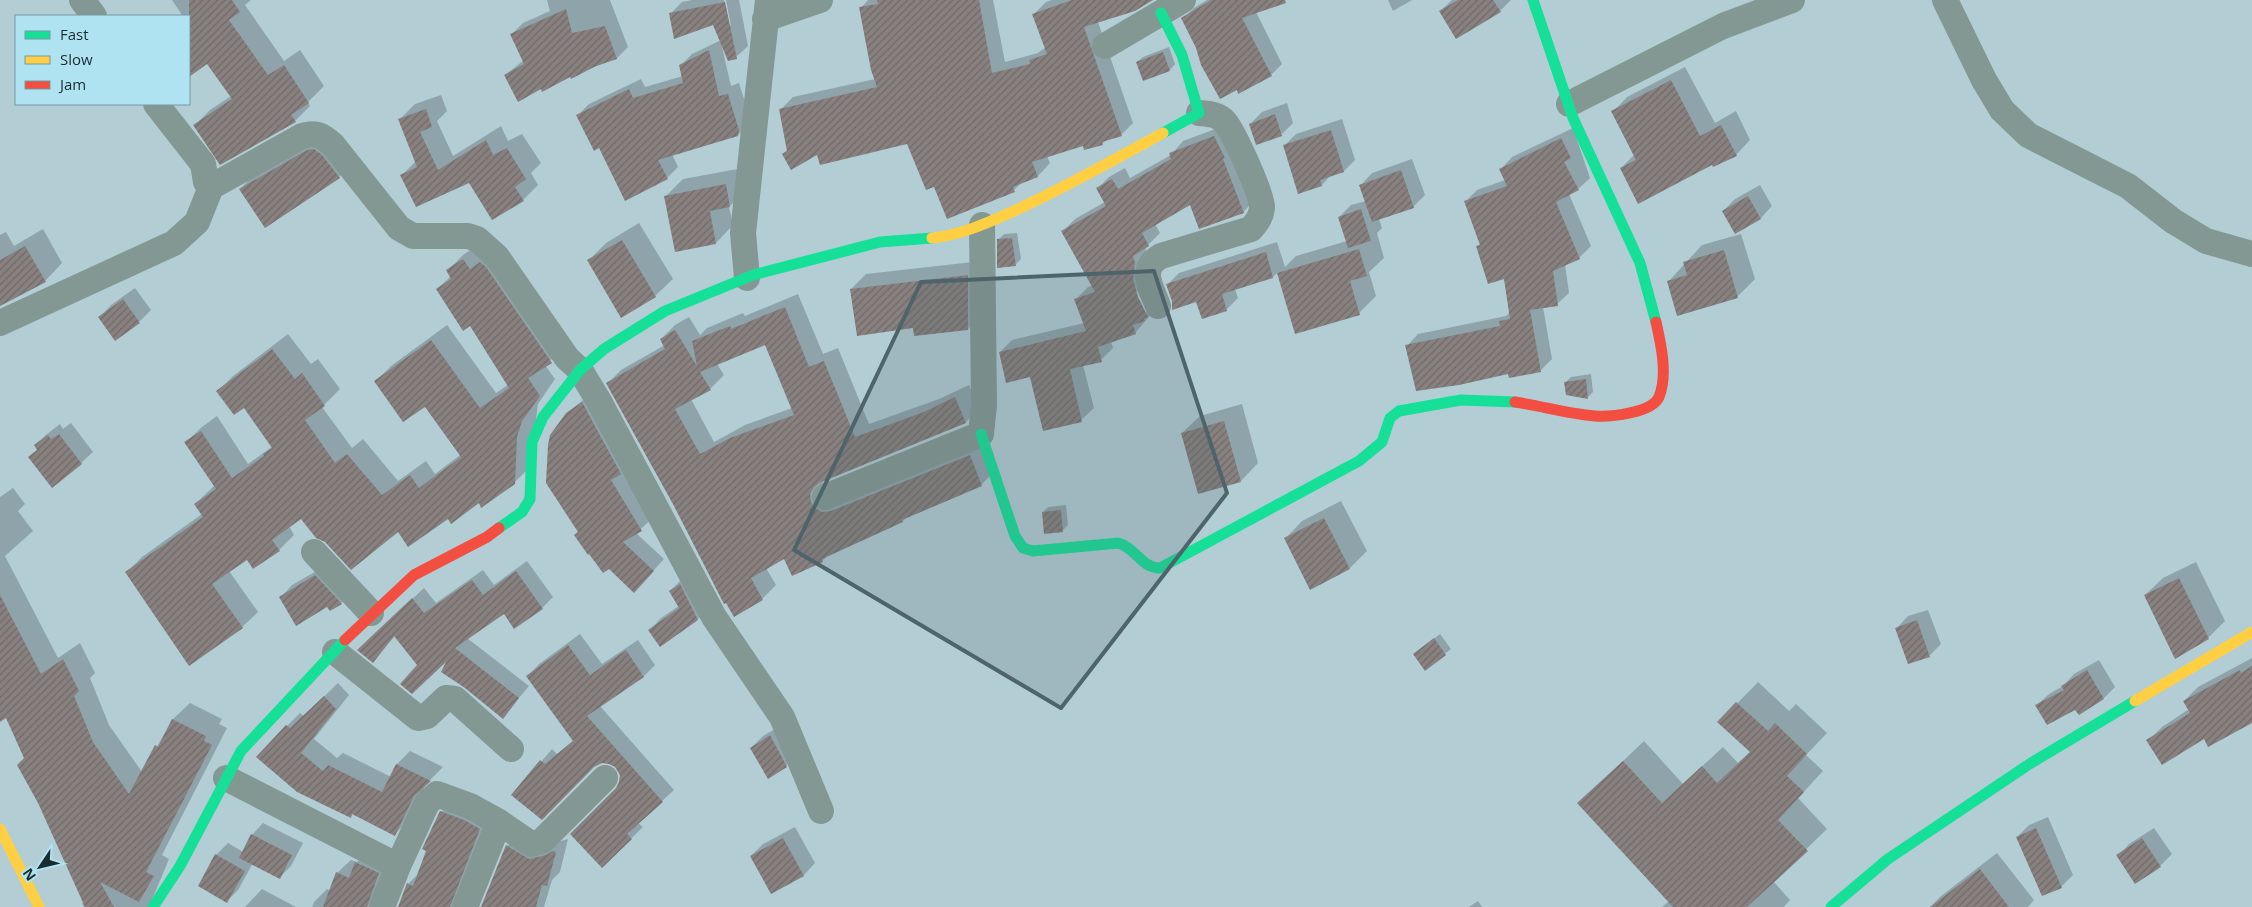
<svg xmlns="http://www.w3.org/2000/svg" width="2252" height="907" font-family="'Open Sans',sans-serif">
<style>
.shadow{fill:#0003;fill-rule:evenodd}
.building{fill:url(#building-hatch);fill-rule:evenodd}
.lines{fill:none;stroke-linecap:round;stroke-linejoin:round}
.street{stroke:#849893;stroke-width:26}
.fast{stroke:#16e098;stroke-width:11}
.slow{stroke:#ffcf43;stroke-width:11}
.jam{stroke:#f24e42;stroke-width:11}
.marked{fill:#4e646a;fill-opacity:0.2;stroke:#4e646a;stroke-width:4;stroke-linejoin:round}
</style>
<defs>
<pattern id="building-hatch" width="6" height="6" patternUnits="userSpaceOnUse" patternTransform="scale(1.25)"><rect width="6" height="6" fill="#88817f"/><path d="M-1 1l2-2M0 6l6-6M5 7l2-2" fill="none" stroke="#6e6a69"/></pattern>
</defs>
<rect width="100%" height="100%" fill="#b3cdd5"/>
<path class="shadow" d="M172,0H251L245,5L284,61L300,50L324,86L308,102L310,106L295,121L195,125L210,110L231,96L208,62L189,75V16H180L182,15Z
M547,0H610L628,47L617,58L541,88L505,75L524,60L512,34L523,23L550,11Z
M692,0H724L728,22L731,26L726,0H739L748,46L736,57L722,47L731,86L739,83L750,118V123L738,135L672,154L678,167L667,178L599,147L578,115L589,104L641,79L645,87L683,76L681,65L692,54L721,40L714,23L670,14L682,2Z
M868,0H993L1005,62L1038,53L1046,47L1034,14L1046,2L1052,0H1139L1098,22L1133,123L1121,135L1107,139L1102,144H1084L1047,156L1050,163L1038,176L1023,181L1014,190L934,185L908,142L818,154H783L788,149L780,110L793,97L875,79L861,8Z
M1279,0L1256,12L1282,64L1271,75L1238,88L1197,48L1183,19L1194,8L1207,0Z
M1388,0H1412L1393,11Z
M1452,0H1511L1500,11H1440Z
M1169,47L1175,64L1170,70L1143,79L1137,62L1143,57Z
M1685,67L1715,123L1736,111L1750,140L1736,155L1713,163L1621,168L1635,154L1613,112L1627,97Z
M441,95L447,111L437,121L453,156L501,126L508,141L522,134L541,163L531,173L538,185L523,200L469,181L402,175L416,161L400,119L415,104Z
M1287,103L1293,123L1282,134L1257,143L1250,124L1262,112Z
M1342,119L1355,160L1344,171L1331,175L1322,185L1284,146L1296,134Z
M1226,125L1255,200L1243,212L1191,203L1155,224L1160,233L1146,247L1145,266L1160,304L1136,332L1111,341L1113,348L1101,360L1083,365L1094,408L1081,420L1031,376L1000,352L1012,340L1084,323L1076,299L1088,287L1093,285L1063,231L1075,219L1105,202L1097,189L1109,177L1125,168L1130,178L1171,155L1183,141ZM1137,291L1147,312L1145,314L1134,292Z
M1573,128L1590,178L1578,189L1569,194L1591,246L1579,258L1565,264L1569,293L1557,304L1543,307L1552,359L1540,371L1509,373L1407,346L1418,334L1506,316L1510,312L1505,277L1478,246L1481,243L1466,201L1477,190L1505,180L1501,169L1512,157Z
M320,139L351,166L339,177L265,226L240,189L252,177Z
M1412,159L1425,195L1413,207L1379,219L1382,228L1377,233L1384,258L1369,272L1376,296L1359,313L1296,332L1278,272L1273,277L1235,289L1238,298L1226,310L1197,301L1173,300L1167,285L1179,273L1277,242L1285,267L1296,256L1347,241L1339,217L1351,205L1366,201L1361,185L1372,173Z
M743,168L747,189L729,207L733,225L716,243L666,196L683,179Z
M1760,185L1772,206L1761,218L1736,232L1723,211L1735,199Z
M639,223L673,279L655,296L589,260L606,243Z
M43,229L62,263L45,281L0,305V235L6,232L14,246Z
M1017,233L1021,259L1015,265L998,240L1004,234Z
M1741,234L1755,279L1737,297L1668,282L1702,245Z
M479,244L567,346L545,365L555,379L538,404L530,467L514,483L448,517L398,530L302,518L289,526L294,535L279,550L247,558L229,571L258,612L242,627L127,572L142,557L202,514L195,504L215,485L186,442L202,427L217,416L248,464L273,446L244,406L218,391L233,376L288,334L311,364L318,359L340,389L322,407L352,448L363,439L398,481L426,461L435,474L460,455L426,405L376,381L391,366L447,325L496,393L509,384L471,325L437,289L451,276L447,271L463,255Z
M982,261L983,314L968,329L851,289L866,274Z
M135,288L151,310L139,322L115,339L100,317L111,305Z
M798,294L823,354L838,348L869,424L939,399L969,385L979,408L966,422L823,480L824,488L983,442L995,471L981,485L907,517L903,521L829,555L822,561L784,557L766,568L776,585L762,599L735,615L607,384L621,370L665,345L661,339L675,325L689,317L700,335L707,328L743,313L745,316ZM766,344L792,408L745,425L714,442L691,399L710,389L724,375L717,364Z
M1591,374L1593,392L1588,397L1566,382L1571,377Z
M593,392L652,519L636,533L664,559L645,580L579,532L567,413Z
M1242,404L1258,463L1241,481L1182,433L1200,416Z
M71,423L93,452L81,463L38,449L35,445L47,434L60,424L63,429Z
M13,488L25,504L18,511L33,531L5,556L58,658L80,643L95,673L90,678L109,725L142,772L173,719L190,703L222,719L219,724L227,728L162,855L169,859L149,907H84L82,903L84,901L7,716L0,720V497Z
M1341,501L1367,551L1350,568L1311,588L1285,539L1302,521Z
M1066,505L1068,525L1062,531L1043,512L1048,507Z
M527,561L553,597L542,608L504,612L467,638L529,686L503,717L450,657L419,665L396,635L373,661L369,639L424,588L436,603L483,570L494,585Z
M2196,562L2225,621L2208,638L2145,595L2163,578Z
M327,565L353,592L341,603L330,610L328,606L281,597L292,585Z
M682,579L709,607L698,619L660,645L650,630L661,618L679,606L670,591Z
M1928,610L1941,644L1929,656L1897,628L1908,616Z
M580,634L602,664L638,640L655,665L644,676L600,706L674,790L638,823L643,827L602,867L621,783V774L616,766L610,762H601L513,795L552,749L557,754L574,740L528,676L539,664Z
M1440,634L1451,649L1425,669L1414,654Z
M2252,658V722L2204,737L2148,741L2162,727L2189,709L2184,701L2198,687Z
M2099,660L2115,687L2104,698L2076,708L2037,705L2049,694L2063,686L2074,674Z
M1758,682L1789,711L1796,704L1827,733L1806,755L1823,771L1798,798L1827,829L1773,881L1790,900L1784,907H1662L1669,901L1579,803L1644,741L1683,784L1723,747L1738,763L1751,751L1719,722Z
M338,683L349,695L314,739L337,758L343,753L391,777L397,764L410,751L443,767L426,784L408,821L395,834L353,813L350,817L298,791L287,726L300,713L304,716Z
M782,725L797,754L786,766L751,748L763,736Z
M454,800L493,815L471,907H399L408,884L419,873L440,813Z
M2048,817L2073,875L2061,887L2017,837L2029,825Z
M263,823L303,843L291,866L280,877L253,863L238,890L227,901L216,855L228,843L243,852L252,835Z
M795,827L815,863L804,875L771,893L751,856L763,844Z
M2154,828L2172,854L2160,866L2118,856L2129,844Z
M520,833L543,846L568,839L560,872L552,880L544,907H482L507,846Z
M369,850L391,860L388,907H312L314,902L327,889L331,891L337,873L351,860L357,862Z
M1997,853L2034,900L2028,907H1930L1941,896Z
M262,889L296,907H245Z
M1478,901L1482,907H1469Z"/>
<path class="building" d="M189,0H232L240,12L229,20L268,75L284,65L309,103L291,115L296,122L220,165L193,125L232,99L207,64L189,77Z
M877,0H979L992,73L1030,64L1029,60L1047,54L1032,14L1072,0H1153L1135,11L1084,27L1122,136L1102,142L1103,145L1084,150L1083,146L1032,162L1038,177L1013,187L1015,192L947,219L934,187L926,190L907,144L820,165L817,155L791,170L782,154L787,151L779,109L877,87L871,70L859,7L878,4Z
M1211,0H1285L1286,3L1242,18L1272,76L1238,94L1237,90L1220,99L1201,65L1196,48L1181,18Z
M1458,0H1493L1501,12L1456,39L1439,11Z
M725,2L737,59L728,61L713,25L674,39L669,13Z
M566,9L572,33L605,26L617,59L596,66L571,79L570,77L542,92L541,89L518,102L504,75L524,64L510,34Z
M709,50L719,96L728,94L739,130L738,136L658,160L668,179L625,201L599,148L594,151L576,115L629,89L633,98L683,83L679,65Z
M1163,52L1170,71L1143,81L1136,62Z
M1671,80L1700,136L1721,125L1737,156L1713,167L1712,165L1638,204L1620,168L1636,160L1611,111Z
M426,109L432,127L420,132L438,170L486,140L493,155L507,148L526,179L515,187L524,201L492,220L469,183L416,207L400,175L417,167L398,119Z
M1275,114L1282,136L1256,145L1249,124Z
M1331,130L1344,172L1320,180L1322,186L1298,194L1283,145Z
M1214,136L1225,158L1223,159L1244,213L1199,229L1190,205L1142,233L1149,246L1133,256L1135,263L1133,279L1138,297L1148,317L1144,319L1145,321L1133,325L1136,334L1098,347L1102,362L1070,369L1082,422L1043,431L1030,377L1006,383L999,352L1086,331L1074,299L1095,292L1061,231L1106,206L1096,188L1112,179L1118,189L1171,159L1169,153Z
M1561,138L1571,158L1564,162L1579,190L1556,202L1580,259L1553,271L1558,306L1530,310L1541,372L1509,378L1508,374L1459,385L1416,391L1405,345L1500,326L1499,321L1510,319L1504,279L1488,284L1476,246L1480,245L1464,201L1507,186L1499,169Z
M314,149L322,155L340,178L265,228L239,189L307,150Z
M1401,170L1414,208L1372,222L1359,185Z
M726,184L730,207L710,211L716,244L675,252L664,196Z
M1748,196L1761,219L1735,234L1722,211Z
M1361,209L1371,241L1348,248L1338,217Z
M1012,238L1016,266L997,268V239Z
M622,240L656,297L621,318L587,260Z
M25,246L46,282L0,306V260Z
M1359,249L1367,276L1350,281L1360,315L1295,334L1277,273Z
M1724,250L1738,298L1677,316L1667,281L1687,275L1683,262Z
M1266,252L1273,278L1222,294L1227,311L1202,319L1196,302L1172,310V301L1166,284Z
M463,259L470,269L480,262L486,267L552,363L528,378L540,396L522,421L517,437L515,484L481,508L479,503L451,524L448,519L408,547L398,532L351,570L325,542L316,538L301,519L272,540L280,551L253,569L247,560L212,584L243,628L189,666L125,572L203,517L194,504L216,489L184,442L201,431L232,478L264,456L263,454L272,448L244,408L234,415L216,391L272,349L295,379L302,373L325,406L305,420L335,463L347,454L382,495L410,475L419,488L461,457L425,407L403,422L374,381L431,340L480,408L509,388L470,326L463,331L436,289L451,279L446,270Z
M968,275V330L914,336L913,328L857,336L850,289Z
M123,299L140,323L115,341L98,317Z
M785,307L809,367L824,361L855,437L924,412L955,397L966,423L819,483L814,487L810,494L811,502L815,508L822,512L831,511L970,455L982,486L902,520L903,522L822,559L823,562L792,576L784,559L751,578L763,600L734,617L726,603L724,604L674,506L606,383L665,349L660,339L675,330L697,366L692,341L730,326L731,329ZM765,345L794,415L730,438L700,454L675,409L711,390L700,372Z
M1586,379L1588,399L1566,395L1564,382Z
M582,402L621,474L611,480L642,531L623,542L654,571L634,593L609,569L603,573L589,554L588,555L574,535L578,532L546,483L548,445L550,435L566,413Z
M1224,421L1241,482L1198,494L1181,433Z
M59,434L82,464L52,488L28,457L37,450L34,445L48,435L51,439Z
M1061,510L1063,532L1044,534L1042,512Z
M1324,518L1350,569L1310,590L1284,538Z
M516,571L543,609L514,629L504,614L455,648L519,698L503,719L465,688L441,672L446,662L412,694L400,684L417,665L394,636L373,663L357,650L412,598L424,613L472,580L483,595Z
M315,575L342,604L330,611L327,607L296,626L279,597Z
M2179,578L2209,639L2175,659L2144,595Z
M680,584L698,620L660,647L648,630L679,608L669,591Z
M0,595L41,674L63,659L79,691L74,696L93,742L129,794L155,745L158,747L172,719L206,736L204,741L212,745L146,872L154,876L139,902L100,882L114,907H85L38,803L17,765L24,758L6,718L0,722Z
M1917,620L1930,657L1908,664L1895,628Z
M1434,638L1446,655L1425,671L1413,654Z
M568,645L590,675L626,650L644,677L587,716L663,802L627,834L632,839L602,868L570,834L616,788L619,782L620,775L615,767L609,764L602,763L594,767L542,820L511,795L540,760L545,764L573,741L526,676Z
M2252,666V723L2208,747L2204,739L2162,765L2146,740L2190,713L2183,701L2240,670L2241,673Z
M2087,670L2104,699L2079,715L2075,710L2047,725L2035,705L2064,690L2061,686Z
M324,696L336,709L301,753L323,771L328,765L382,792L396,764L431,781L414,796L395,836L352,814L351,818L297,792L256,757L286,725L290,728Z
M1736,702L1768,731L1775,723L1807,754L1787,776L1804,792L1778,820L1808,851L1747,907H1673L1577,803L1623,761L1662,803L1702,766L1717,783L1750,752L1717,722Z
M770,735L787,767L768,779L750,748Z
M440,811L464,820L480,829L450,907H398L407,883L413,886L426,851L422,849Z
M2036,828L2062,888L2042,896L2016,837Z
M251,834L292,855L280,879L239,858Z
M783,838L804,876L771,894L750,856Z
M2142,838L2161,867L2135,884L2116,855Z
M506,845L529,859L546,855L553,851L556,852L547,886L542,885L536,907H481Z
M215,854L245,871L227,903L198,886Z
M355,862L379,873L367,907H323L336,872L349,878Z
M1980,869L2009,907H1930Z"/>
<g class="lines">
<path class="street" d="M82,0L94,16
M1945,0L1984,80L2002,110L2028,135L2128,186L2173,221L2206,241L2252,254
M765,19L820,0
M1105,46L1183,0
M156,104L203,164L206,182L211,187L302,136C317,132 322,135 333,145L399,228L413,236H468L477,239L497,257L567,358L580,370L600,403L714,617L782,717L821,811
M1569,104L1723,26L1792,0
M747,278L743,233L768,0
M1158,306C1151,286 1138,269 1161,256L1251,229C1257,222 1261,217 1262,208C1263,196 1234,133 1225,122C1218,114 1209,114 1199,113
M0,323L174,243L197,222L211,187
M825,497L981,434L984,405L982,225
M314,552L371,613
M335,652L418,718L427,716L446,698L455,699L511,749
M226,778L398,866
M382,907L398,866L427,803L437,794L470,806L499,822
M465,907L499,822L531,844L542,841L605,778"/>
<path class="fast" d="M1533,0L1573,118L1640,263L1656,322
M1161,13L1182,55L1199,113L1163,133
M981,434L1015,536L1023,548L1033,551L1118,543C1135,547 1141,568 1160,568L1359,461L1382,442L1390,418L1399,411L1461,400L1515,402
M499,528L522,512L530,499L532,442L543,417L580,370L604,349L665,311L753,275L880,242L932,238
M153,907L180,866L241,751L345,640
M1831,907L1888,859L2031,763L2135,701"/>
<path class="slow" d="M932,238C962,235 989,222 1016,210C1066,187 1114,160 1163,133
M2135,701L2252,632
M0,829L39,907"/>
<path class="jam" d="M1515,402C1542,406 1568,414 1595,416C1610,417 1652,413 1659,397C1668,375 1661,344 1656,322
M345,640L414,575L487,537L499,528"/>
</g>
<path class="marked" d="M1154,271L1227,493L1061,708L794,550L921,282Z"/>
<rect x="15" y="15" width="175" height="90" fill="#b0e3f1" stroke="#739aa4"/>
<rect x="25" y="31" width="25" height="8" fill="#16e098" stroke="#739aa4"/>
<text x="60" y="40" font-size="15" fill="#182c31">Fast</text>
<rect x="25" y="56" width="25" height="8" fill="#ffcf43" stroke="#739aa4"/>
<text x="60" y="65" font-size="15" fill="#182c31">Slow</text>
<rect x="25" y="81" width="25" height="8" fill="#f24e42" stroke="#739aa4"/>
<text x="60" y="90" font-size="15" fill="#182c31">Jam</text>
<g transform="translate(40 867) rotate(235)" stroke="#b0e3f1" stroke-width="4" paint-order="stroke">
<path d="M0-4L9 19L0 12L-9 19Z" fill="#182c31"/>
<text y="-8" font-size="14" font-weight="bold" text-anchor="middle" fill="#182c31">N</text>
</g>
</svg>
